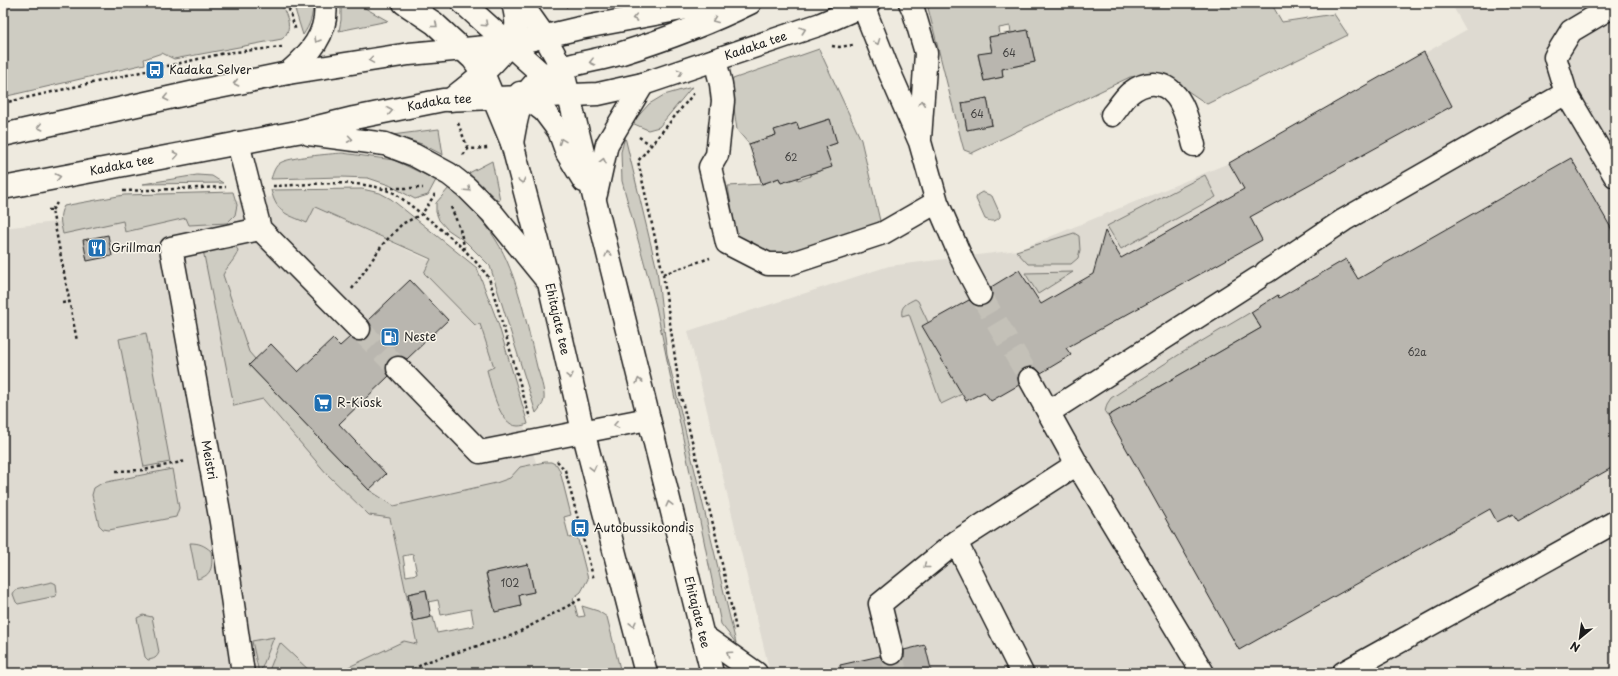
<svg xmlns="http://www.w3.org/2000/svg" width="1618" height="676" font-family="'Playpen Sans',sans-serif">
<style>
.built{fill:#dedad1}
.green{fill:#ceccc2;stroke:#75746f;fill-rule:evenodd}
.building{fill:#b9b6af;stroke:#1c1c1c}
.lines{fill:none;stroke-linecap:round;stroke-linejoin:round}
.minor-tunnel{stroke:#c4c1b8;stroke-width:22;stroke-dasharray:22 11;stroke-linecap:butt}
.minor-casing{stroke:#1c1c1c;stroke-width:25}
.major-casing{stroke:#1c1c1c;stroke-width:25}
.path{stroke:#1c1c1c;stroke-width:2.5;stroke-dasharray:3 3;stroke-linecap:butt}
.minor{stroke:#fbf7ec;stroke-width:22}
.major{stroke:#fbf7ec;stroke-width:22}
.oneway{stroke:#97948e}
.labels{text-anchor:middle;stroke-width:3;stroke-linejoin:round;paint-order:stroke}
.number-label{font-size:10px;fill:#434241}
.street-label{font-size:12px;fill:#1c1c1c;stroke:#fbf7ec}
.poi-label{font-size:12px;fill:#1c1c1c;stroke:#fbf7ec;text-anchor:start}
</style>
<rect width="100%" height="100%" fill="#eeeadf"/>
<filter id="ink" filterUnits="userSpaceOnUse"><feTurbulence type="fractalNoise" baseFrequency=".025" numOctaves="2"/><feDisplacementMap in="SourceGraphic" scale="8" xChannelSelector="R" yChannelSelector="G"/><feConvolveMatrix kernelMatrix="1 2 1 2 8 2 1 2 1" color-interpolation-filters="sRGB"/></filter>
<g filter="url(#ink)">
<path class="built" d="M1451,3H1615V673H770L688,331L889,266L1018,250L1229,163L1466,30Z
M291,195L475,282L542,480L390,518L417,644L592,673H3V228Z"/>
<path class="green" d="M3,3H280C287,15 294,29 282,39L174,59L162,53L144,59L145,64L3,97Z
M293,3H313C313,16 310,25 303,35Z
M341,3H356L388,21L339,31L341,20Z
M937,3H1271L1282,22L1334,14L1348,35L1207,104L1179,85L1150,74L1130,77L972,153L964,150L962,143L928,8ZM1010,26L1011,33L1028,30L1035,62L1002,69L1003,77L984,81L978,55L992,52L989,37L1000,35L999,28ZM987,98L992,125L967,130L962,103Z
M819,49L861,140L881,225L783,259L737,241L728,186L762,184L779,178H797L798,180L811,176L810,174L831,167L825,147L837,143L829,119L799,129L796,123L775,130L776,135L749,144L737,130L730,80Z
M692,87L659,127L648,130L632,123L649,104L664,95Z
M439,129L443,155L422,144L392,135Z
M625,137L657,270L667,354L736,643L721,624L656,306L622,181L621,152Z
M342,153L394,160L436,180L428,195L415,199L389,185L368,178L341,177L271,179C273,173 275,166 280,163C289,157 330,154 342,153Z
M492,161L500,200L498,201L469,173Z
M197,175L212,176L223,183L143,184Z
M1205,175L1216,197L1121,249L1107,226Z
M449,188C467,203 484,220 496,240C517,273 528,329 537,367C540,377 545,390 544,400C543,405 539,409 536,413L490,266L466,242L447,229L439,220L436,212V203Z
M362,189L380,193L391,199L477,268L498,323L528,424C525,425 521,426 518,426C499,426 491,385 487,370L494,367L480,324L475,325L424,273L431,259L315,207L307,223C287,214 277,214 271,190Z
M233,192L237,205L235,215L227,223L189,225L186,218L125,232L123,221L63,234C61,224 58,216 64,206L69,205L124,195Z
M982,192L992,196L1000,214V217C995,222 992,222 985,219L976,199L977,195Z
M1074,233L1079,236L1080,250L1078,258L1071,264H1028L1016,251Z
M235,246L238,250C236,259 227,266 223,275L249,352L255,359L249,365L369,490L394,506L496,483L510,478L520,467L545,462H551L557,465L560,471L571,515L564,517L569,538L577,536L588,579L581,592L573,598L578,617L585,616L582,606L598,611L607,617L621,673H336L404,641L417,644L390,518L369,515L327,474L263,399L234,406L203,250ZM413,554L417,574L406,576L403,556ZM528,564L534,592L519,595L521,606L502,610L492,602L486,573ZM426,590L428,602L438,600L441,615L471,609L474,626L437,633L433,617L413,621L408,594Z
M1073,272L1038,294L1025,273Z
M915,299L918,301L962,394L941,404L909,314L902,316C900,306 907,303 915,299Z
M1251,312L1261,328L1108,416L1105,412L1107,404L1111,398L1180,354Z
M146,333L170,462L144,467L119,339Z
M172,469L179,508L176,517L109,530L103,529L99,525L92,495L94,488L102,483Z
M190,543C199,543 204,545 211,551C213,564 213,576 197,579Z
M52,582L56,584L57,592L56,596L18,604L16,602L13,594L15,590Z
M143,615L152,617L159,652C157,658 154,659 148,660L145,657L137,618Z
M274,637L260,673H259L252,641Z
M280,643L312,673H268Z"/>
<path class="building" d="M1028,30L1035,62L1002,69L1003,77L984,81L978,54L992,52L989,37Z
M1424,52L1452,106L1250,217L1262,240L1066,348L1071,355L1041,373L1037,369L1031,367L1024,368L1020,372L1018,378L1019,385L991,401L984,392L966,401L922,326L969,300L973,304L979,306L986,305L990,301L992,295L991,287L1019,270L1041,304L1093,274L1105,231L1121,258L1244,189L1229,163Z
M987,98L992,125L967,130L962,103Z
M830,119L837,143L825,147L832,167L781,183L779,178L762,184L749,144L776,135L774,130L797,123L799,129Z
M1571,158L1615,235V466L1518,521L1513,514L1497,522L1490,509L1239,650L1108,416L1261,328L1251,312L1278,295L1279,298L1346,259L1358,279Z
M108,235L112,256L87,261L83,240Z
M410,280L448,320L407,359L401,356H395L390,359L386,365V371L389,376L339,424L386,474L369,490L249,365L271,344L298,372L333,339L340,346L350,337L355,341H363L368,338L371,332V325L368,320Z
M528,564L534,592L519,595L521,606L495,612L486,573Z
M426,590L431,617L413,621L408,594Z
M925,645L932,673H841L840,665L880,656L883,661L888,665H895L900,662L904,657V650Z"/>
<g class="lines">
<path class="minor-tunnel" d="M980,294L1030,379
M359,329L398,368
M892,653L896,673"/>
<defs>
<path id="minor" d="M862,3L886,64L920,142L937,202L963,262L980,294
M910,3L913,9L926,53L920,139
M715,60L721,84L723,101L717,155L710,167L727,243L768,264H789L883,233L937,202
M1566,93L1615,176
M1112,115C1118,108 1123,99 1130,93C1145,81 1163,80 1176,96C1186,108 1190,130 1194,145
M238,143L260,229L359,329
M1266,272L1344,220L1566,93L1555,57L1571,31L1615,5
M398,368L480,452L648,419
M1030,379L1077,464L1203,673
M1049,412L1258,278
M702,635L756,673
M892,653L880,604L956,542
M243,673L221,522L171,248L260,229
M1022,673L956,542L1077,464
M1343,673L1615,522"/>
<g id="major">
<path id="s1" d="M404,3L434,23L473,59L483,73L512,143L549,283L583,431L646,673"/>
<path d="M463,3L554,85"/>
<path id="s2" d="M521,3L545,37L562,68L712,673"/>
<path d="M288,73C309,55 329,33 325,3"/>
<path d="M520,93L544,111L559,131L567,153L584,181"/>
<path d="M450,100C471,83 510,55 516,27C517,19 515,11 513,3"/>
<path d="M309,134L385,144L414,155L449,174L467,188L492,213L545,278"/>
<path d="M3,135L204,90L288,73L409,54L508,45L580,28L714,3"/>
<path d="M512,143C516,122 518,100 534,84C553,64 593,62 619,54C664,40 708,24 750,3"/>
<path id="s3" d="M3,188L297,132L354,118L443,100L598,94L643,84L821,24L869,3"/>
<path d="M596,194L607,144L643,84"/>
</g>
</defs>
<use href="#minor" class="minor-casing"/>
<use href="#major" class="major-casing"/>
<path class="path" d="M287,3L295,28V30
M562,3L567,7
M832,46L839,47L853,45
M694,93L638,161L663,274L680,393L716,536L736,629
M3,103L225,53L282,47
M458,123L468,149
M639,137L650,144
M463,155L468,149L489,148
M273,186C312,185 361,177 396,194C429,220 465,245 489,278L530,418
M386,188H423
M123,191L226,187
M451,207L460,229L465,250
M48,210H52L77,341
M52,210L57,203
M663,274L710,258
M352,289L383,244L402,224L422,214L435,194
M62,303L69,302
M557,461L565,470L594,580
M116,471L144,470L186,461
M408,673L426,662L513,635L581,599"/>
<use href="#minor" class="minor"/>
<use href="#major" class="major"/>
</g>
<defs><path id="oneway-chevron" d="M-2-3.5L2.5 0L-2 3.5" fill="none" stroke-width="1.6" stroke-linecap="round" stroke-linejoin="round"/></defs>
<g class="oneway">
<use href="#oneway-chevron" transform="translate(635 18) rotate(169)"/>
<use href="#oneway-chevron" transform="translate(715 20) rotate(159)"/>
<use href="#oneway-chevron" transform="translate(485 24) rotate(43)"/>
<use href="#oneway-chevron" transform="translate(435 25) rotate(39)"/>
<use href="#oneway-chevron" transform="translate(803 30) rotate(-19)"/>
<use href="#oneway-chevron" transform="translate(317 40) rotate(120)"/>
<use href="#oneway-chevron" transform="translate(877 42) rotate(69)"/>
<use href="#oneway-chevron" transform="translate(371 60) rotate(171)"/>
<use href="#oneway-chevron" transform="translate(592 62) rotate(166)"/>
<use href="#oneway-chevron" transform="translate(680 72) rotate(-19)"/>
<use href="#oneway-chevron" transform="translate(236 83) rotate(168)"/>
<use href="#oneway-chevron" transform="translate(166 98) rotate(167)"/>
<use href="#oneway-chevron" transform="translate(922 103) rotate(-86)"/>
<use href="#oneway-chevron" transform="translate(390 111) rotate(-11)"/>
<use href="#oneway-chevron" transform="translate(40 127) rotate(167)"/>
<use href="#oneway-chevron" transform="translate(350 139) rotate(8)"/>
<use href="#oneway-chevron" transform="translate(562 141) rotate(-111)"/>
<use href="#oneway-chevron" transform="translate(176 155) rotate(-11)"/>
<use href="#oneway-chevron" transform="translate(603 161) rotate(-78)"/>
<use href="#oneway-chevron" transform="translate(58 177) rotate(-11)"/>
<use href="#oneway-chevron" transform="translate(522 181) rotate(75)"/>
<use href="#oneway-chevron" transform="translate(468 189) rotate(43)"/>
<use href="#oneway-chevron" transform="translate(608 254) rotate(-104)"/>
<use href="#oneway-chevron" transform="translate(570 376) rotate(77)"/>
<use href="#oneway-chevron" transform="translate(639 381) rotate(-104)"/>
<use href="#oneway-chevron" transform="translate(616 425) rotate(169)"/>
<use href="#oneway-chevron" transform="translate(593 468) rotate(76)"/>
<use href="#oneway-chevron" transform="translate(669 504) rotate(-104)"/>
<use href="#oneway-chevron" transform="translate(926 566) rotate(141)"/>
<use href="#oneway-chevron" transform="translate(633 624) rotate(76)"/>
<use href="#oneway-chevron" transform="translate(729 654) rotate(-145)"/>
</g>
</g>
<defs>
<symbol id="bus-square" viewBox="-11 -11 22 22"><rect x="-9" y="-9" width="18" height="18" rx="4" fill="#1f6fb2" stroke="#fbf7ec"/><path d="M-5-6H5V4H4V6H2V4H-2V6H-4V4H-5ZM-3.5-4V0h7V-4ZM-3.5 1.2v1.5H-2V1.2ZM2 1.2v1.5H3.5V1.2Z" fill="#fff"/></symbol>
<symbol id="restaurant-square" viewBox="-11 -11 22 22"><rect x="-9" y="-9" width="18" height="18" rx="4" fill="#1f6fb2" stroke="#fbf7ec"/><path d="M-5-6h1v4h1v-4h1v4h1v-4h1v5L-1.5 .5V6h-2V.5L-5-1ZM5-6V6H3V1.5H1.5Q1.5-4 5-6Z" fill="#fff"/></symbol>
<symbol id="fuel-square" viewBox="-11 -11 22 22"><rect x="-9" y="-9" width="18" height="18" rx="4" fill="#1f6fb2" stroke="#fbf7ec"/><path d="M-5.5-6h7V0h2V4h1.3V-2.5L3-4.5l.8-.8L6-3V5H2.5V1h-1V6h-7ZM-4.2-4.7v3.2H.2V-4.7Z" fill="#fff"/></symbol>
<symbol id="supermarket-square" viewBox="-11 -11 22 22"><rect x="-9" y="-9" width="18" height="18" rx="4" fill="#1f6fb2" stroke="#fbf7ec"/><path d="M-6-5.5h2.5l.6 2H6L4.5 2H-2.5L-4.4-4H-6ZM-1.5 3.2a1.3 1.3 0 1 0 .1 0ZM3 3.2a1.3 1.3 0 1 0 .1 0Z" fill="#fff"/></symbol>
</defs>
<g fill-rule="evenodd">
<use href="#bus-square" x="144" y="59" width="22" height="22"/>
<use href="#restaurant-square" x="86" y="237" width="22" height="22"/>
<use href="#fuel-square" x="379" y="326" width="22" height="22"/>
<use href="#supermarket-square" x="312" y="392" width="22" height="22"/>
<use href="#bus-square" x="569" y="517" width="22" height="22"/>
</g>
<g class="labels">
<g class="number-label">
<text x="1009" y="57">64</text>
<text x="977" y="118">64</text>
<text x="791" y="161">62</text>
<text x="1417" y="356">62a</text>
<text x="510" y="587">102</text>
</g>
<g class="street-label">
<text dy="4" stroke="none"><textPath href="#s3" startOffset="769">Kadaka tee</textPath></text>
<text dy="4" stroke="none"><textPath href="#s3" startOffset="445">Kadaka tee</textPath></text>
<text dy="4" stroke="none"><textPath href="#s3" startOffset="121">Kadaka tee</textPath></text>
<text dy="4" stroke="none"><textPath href="#s1" startOffset="364">Ehitajate tee</textPath></text>
<text transform="translate(209 460) rotate(80)" y="4">Meistri</text>
<text dy="4" stroke="none"><textPath href="#s2" startOffset="638">Ehitajate tee</textPath></text>
</g>
<g class="poi-label">
<text x="169" y="74">Kadaka Selver</text>
<text x="111" y="252">Grillman</text>
<text x="404" y="341">Neste</text>
<text x="337" y="407">R-Kiosk</text>
<text x="594" y="532">Autobussikoondis</text>
</g>
</g>
<rect width="1618" height="676" fill="none" stroke="#fbf7ec" stroke-width="16"/>
<rect x="8" y="8" width="1602" height="660" fill="none" stroke="#1c1c1c" stroke-width="1.5" filter="url(#ink)"/>
<g transform="translate(1580 638) rotate(209)" stroke="#fbf7ec" stroke-width="3" paint-order="stroke">
<path d="M0-3L7 15L0 10L-7 15Z" fill="#1c1c1c"/>
<text y="-6" font-size="11" font-weight="bold" text-anchor="middle" fill="#1c1c1c">N</text>
</g>
</svg>
